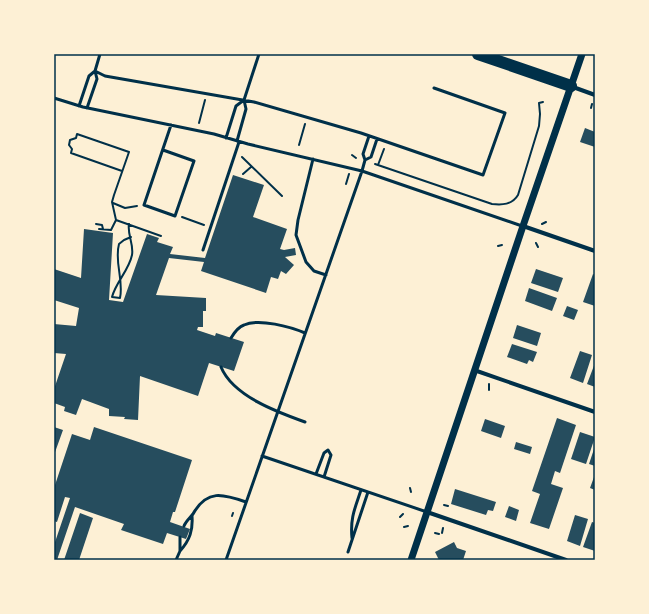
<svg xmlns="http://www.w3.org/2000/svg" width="649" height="614" font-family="Helvetica,sans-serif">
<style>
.building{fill:#264d5e}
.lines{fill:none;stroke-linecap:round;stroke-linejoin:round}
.path{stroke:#003049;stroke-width:2}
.service{stroke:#003049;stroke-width:3}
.minor{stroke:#003049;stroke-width:4}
.tertiary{stroke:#003049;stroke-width:7}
.motorway{stroke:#003049;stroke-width:12}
.neatline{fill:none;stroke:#003049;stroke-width:1.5}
</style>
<rect width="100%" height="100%" fill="#fdf0d5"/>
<path class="building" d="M585,128L595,132V147L580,142Z
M233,175L264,185L253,217L287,229L280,249L284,250L295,248L296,255L285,257L294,265L286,274L281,271L278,279L271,277L266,293L201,271L204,262L169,258L156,295L206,298V311H203V327H198L197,330L215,336L216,333L244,342L234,371L209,363L198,396L140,376L138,420L124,419L125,417L109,416V409L82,399L76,415L64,411L65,407L54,403V389L66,354L54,353V324L76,326L79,308L54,300V269L81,278L84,229L113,233L109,300L123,302L147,234L159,238L157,242L173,247L170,254L205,258Z
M536,269L563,278L558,292L531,283Z
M593,274L595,275V306L583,302Z
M529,288L557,298L552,311L525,301Z
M567,306L578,310L574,320L563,316Z
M517,325L541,333L537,346L513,338Z
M512,344L537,352L533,362L529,360L527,364L507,357Z
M580,351L592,355L583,383L570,378Z
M595,363V387L587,384Z
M557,418L576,425L560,473L555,471L551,484L563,488L549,529L530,523L540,494L532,491Z
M485,419L505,426L501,438L481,431Z
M54,427L63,430L54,455Z
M94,427L192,460L175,512H173L170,522L190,529L186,539L167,533L163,544L121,530L124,524L75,507L57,560H54V545L70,498L65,497L57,522L54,521V485H55L72,434L90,440Z
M580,432L595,437L586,464L571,459Z
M516,442L532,447L530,454L514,449Z
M595,446V466L589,464Z
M594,477L595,478V490L590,488Z
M455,489L496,502L493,511L488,510L486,515L451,504Z
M509,506L519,510L516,521L505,517Z
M80,513L93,518L79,560H64Z
M575,515L588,519L580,546L567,541Z
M592,522L595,523V551L583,547Z
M454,542L457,548L466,551L463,560H439L435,552Z"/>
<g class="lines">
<path class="path" d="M591,108L592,104
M199,123L205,100
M299,145L305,124
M352,155L356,158
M242,157L282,196
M375,164L492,204C502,205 512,205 518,195L539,126L540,114L539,103L543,102
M378,165L384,149
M243,174L251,167
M346,184L349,174
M113,203L125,208L137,206
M182,217L204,225
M116,220L161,236
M96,224L102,225L103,229
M129,224C127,234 134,244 132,255C129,270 116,282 112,297L120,298C124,280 114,262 119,244L124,240L131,237
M542,224L546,222
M99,229L111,230L116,220L112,202L114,195L129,152L77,134L76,138L70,140L69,145L72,149L71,153L122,171
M536,243L538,247
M498,246L502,245
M489,390V384
M410,488L411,492
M444,505L448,506
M232,516L233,513
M400,517L403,514
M404,527L408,526
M435,533L439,534
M442,533L443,528"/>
<path class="service" d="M95,71L105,76L254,102L361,133L483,175L505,113L434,88
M54,98L83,107L214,134L248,144L362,171L522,226
M79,106L89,76L95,71L100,54
M87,108L97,79L95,71
M226,138L236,106L244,100
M237,141L246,109L244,100L259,54
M163,150L194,161L175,216L144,205L171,125
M313,159L298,220L296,235L306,262L314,271L326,275
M365,160L371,157L377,139
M203,250L239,142
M231,338C234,333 238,327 244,325C259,318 291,327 305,333
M221,367C233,396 277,412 305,422
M262,456L427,512
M316,474L324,453L328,450L331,455L324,477
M184,526C186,521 190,518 193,514C207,489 223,494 246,502
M352,538C350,518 355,508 361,490
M180,551C190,540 193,530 192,516
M348,552L368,492
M176,560L180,551V537
M226,560L362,171L365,160L363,154L369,136"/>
<path class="minor" d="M573,87L595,95
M523,226L595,251
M474,370L595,412
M427,512L566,560"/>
<path class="tertiary" d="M411,560L523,226L582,54"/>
<path class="motorway" d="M478,54L571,86"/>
</g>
<rect width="649" height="614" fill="none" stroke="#fdf0d5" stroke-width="110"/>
<rect x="55" y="55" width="539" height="504" class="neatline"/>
</svg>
